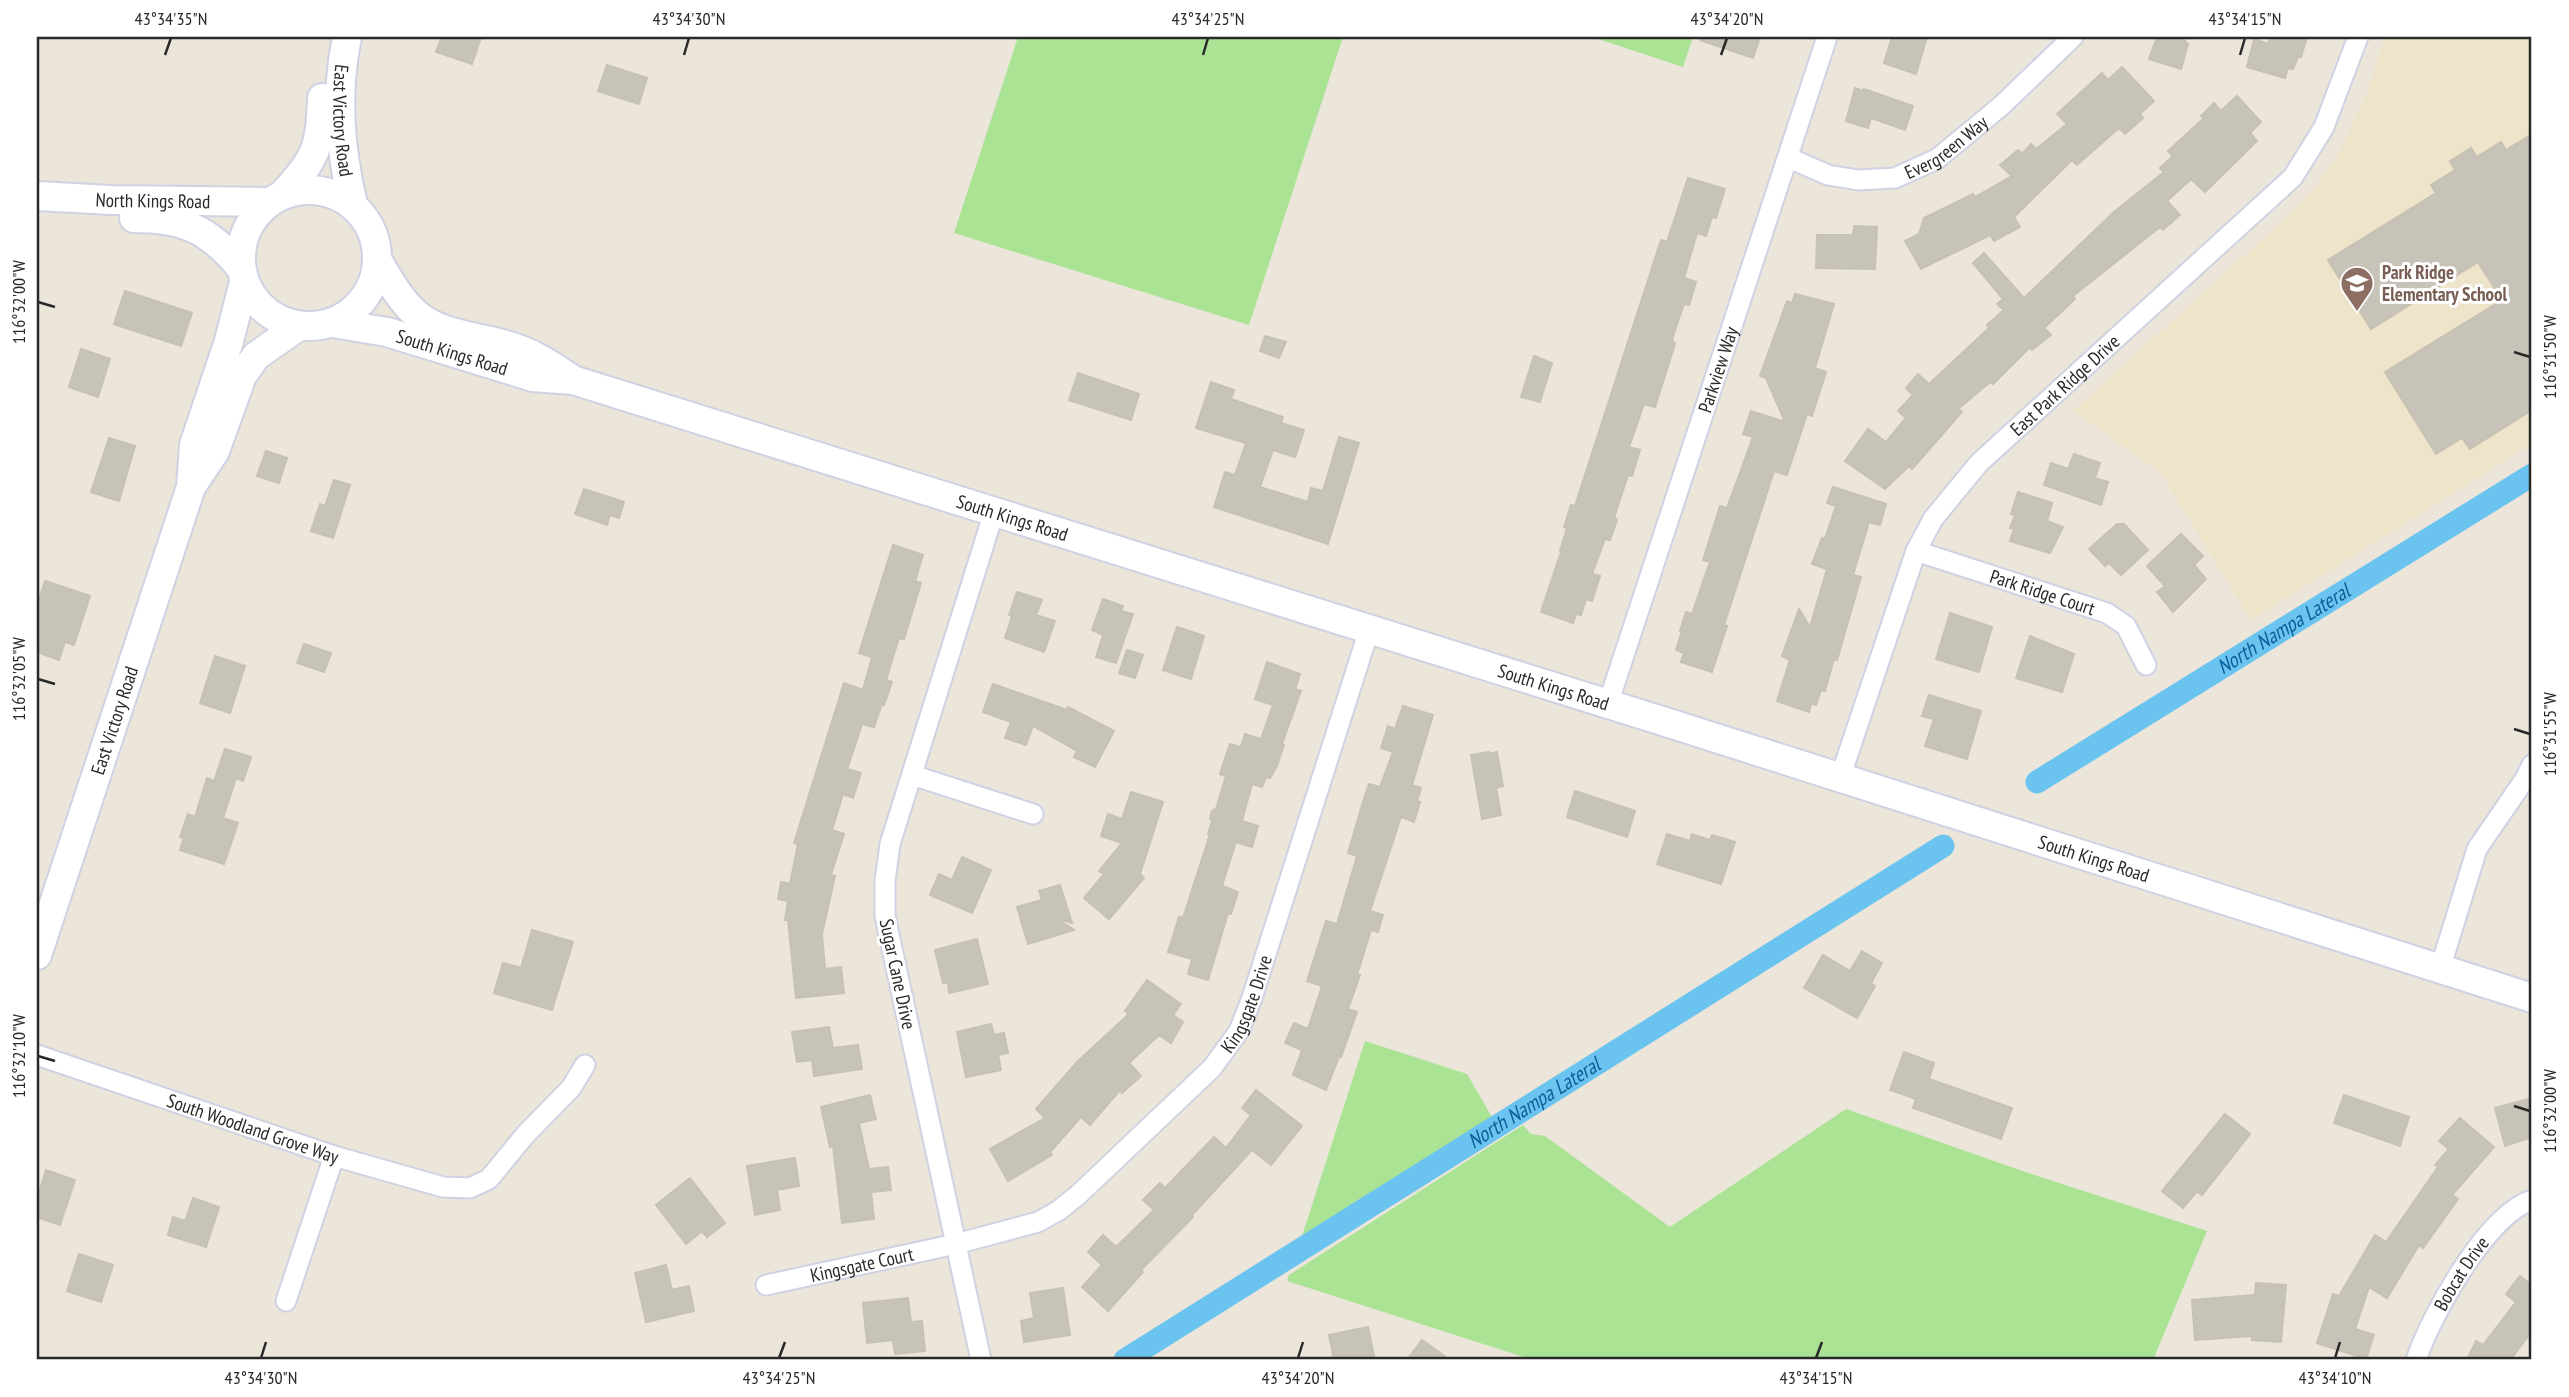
<svg xmlns="http://www.w3.org/2000/svg" width="2569" height="1397" font-family="'PT Sans Narrow',sans-serif">
<style>
.education{fill:#eee4c9}
.green{fill:#abe395}
.lines{fill:none;stroke-linecap:round;stroke-linejoin:round}
.canal{stroke:#6bc4f0;stroke-width:23}
.building{fill:#c7c3b9;stroke:#c7c1b4;stroke-width:2}
.street-casing{stroke:#cfd2e2;stroke-width:23}
.secondary-casing{stroke:#cfd2e2;stroke-width:32}
.street{stroke:#fff;stroke-width:19}
.secondary{stroke:#fff;stroke-width:28}
.ticks{fill:none;stroke:#292929;stroke-width:2.5}
.labels{text-anchor:middle;stroke-width:6;stroke-linejoin:round;paint-order:stroke}
.street-label{font-size:19px;fill:#292929;stroke:#fff}
.education-label{font-size:19px;font-weight:bold;fill:#785e54;stroke:#fff;text-anchor:start}
.water-label{font-size:21px;font-style:italic;fill:#0b609a;stroke:#fff}
.neatline{fill:none;stroke:#292929;stroke-width:2.5}
.ticks-label{font-size:18px;text-anchor:middle;fill:#292929}
</style>
<rect width="100%" height="100%" fill="#ebe5da"/>
<path class="education" d="M2385,37H2532V444L2251,620L2160,472L2073,411L2289,215L2317,185L2339,153L2367,93Z"/>
<path class="green" d="M1018,37H1343L1249,325L954,233Z
M1592,37H1693L1683,67Z
M1365,1041L1467,1074L1492,1117L1301,1239Z
M1846,1109L2031,1174L2207,1231L2153,1360H1533L1287,1281L1289,1275L1523,1125L1531,1134L1545,1136L1670,1227Z"/>
<g class="lines">
<g class="canal">
<path id="s1" d="M2037,782L2532,475"/>
<path id="s2" d="M1125,1360L1943,846"/>
</g>
</g>
<path class="building" d="M442,37H481L472,64L436,52Z
M1700,37H1760L1753,58L1700,40Z
M1892,37H1927L1916,74L1884,63Z
M2157,37H2181L2188,44L2181,69L2149,59Z
M2271,37H2307L2301,57H2298L2293,69L2288,68L2285,78L2247,67L2254,39L2268,44Z
M607,65L647,78L639,104L598,91Z
M2122,67L2154,101L2140,114L2143,118L2125,134L2119,128L2077,165L2072,160L2014,217L2020,227L1994,241L1990,235L1921,269L1905,241L1919,234L1924,218L1973,194L1975,197L2012,176L2000,165L2018,150L2022,154L2031,144L2036,149L2067,124L2057,114L2102,73L2108,80Z
M1855,88L1863,91L1864,89L1913,106L1905,130L1871,118L1868,128L1846,121Z
M2237,96L2261,122L2250,133L2257,141L2205,192L2191,179L2167,201L2180,215L2163,230L2160,227L2073,296L2075,299L2044,328L2051,335L2032,350L2030,347L1993,384L1990,382L1958,409L1962,412L1912,469L1909,466L1885,489L1845,461L1868,429L1886,442L1906,418L1898,411L1913,395L1906,388L1918,374L1929,384L1989,328L1987,325L2004,310L1997,304L2003,299L1973,263L1984,253L2024,298L2114,212L2164,172L2160,168L2173,156L2168,151L2204,118L2201,116L2214,103L2221,111Z
M2532,134V410L2470,449L2462,438L2436,454L2385,372L2502,300L2478,262L2371,329L2328,260L2436,193L2431,185L2455,170L2450,161L2471,148L2477,157L2501,142L2506,150Z
M1688,178L1725,189L1716,218L1712,217L1706,236L1697,233L1684,278L1696,282L1689,305L1684,304L1672,339L1675,344L1655,407L1644,404L1629,447L1640,450L1632,476L1628,475L1614,518L1617,520L1610,540L1605,539L1592,574L1600,576L1592,601L1586,599L1581,615L1576,614L1573,623L1541,612L1561,552L1560,551L1567,528L1564,527L1571,505L1575,506L1661,240L1667,242Z
M1854,226L1877,227L1875,269L1816,268L1817,235H1853Z
M125,291L192,313L181,346L114,324Z
M1795,294L1834,304L1815,368L1826,372L1812,416L1807,414L1787,475L1774,471L1724,625L1727,626L1712,672L1681,662L1684,653L1676,650L1682,631H1680L1686,612L1692,614L1706,573L1710,562L1703,560L1720,506L1727,508L1753,437L1743,434L1751,411L1785,422L1766,378L1760,376L1787,301L1792,303Z
M1265,336L1286,342L1279,358L1260,351Z
M81,349L110,359L98,397L69,387Z
M1534,356L1552,363L1540,402L1521,397Z
M1078,373L1139,394L1131,420L1069,400Z
M1211,382L1234,390L1231,399L1283,417L1281,423L1304,430L1295,457L1273,450L1260,487L1308,502L1311,488L1323,491L1339,437L1359,443L1328,544L1214,507L1225,472L1235,475L1246,443L1196,428Z
M109,438L135,446L119,501L91,492Z
M266,451L287,458L279,483L257,476Z
M2074,454L2100,463L2095,478L2108,482L2101,505L2044,485L2051,463L2068,469Z
M334,480L350,485L333,538L311,531L320,504L325,506Z
M1833,487L1886,504L1880,525L1869,522L1853,575L1861,577L1837,660L1834,659L1825,691L1821,690L1816,705L1811,703L1809,712L1777,701L1790,660L1782,656L1799,609L1810,627L1827,569L1812,564L1822,538L1825,539L1836,506L1827,503Z
M584,489L624,502L619,518L610,515L607,525L575,514Z
M2018,492L2052,503L2047,521L2063,527L2050,553L2010,541L2014,529L2010,528L2015,515L2011,514Z
M2117,524H2124L2148,550L2121,575L2109,563L2105,566L2089,549Z
M2181,534L2203,556L2194,565L2206,579L2173,612L2157,592L2165,586L2147,566Z
M893,545L923,555L915,581L921,583L904,639L899,638L886,680L892,682L884,705L882,704L874,727L862,724L847,769L861,773L853,798L843,794L832,830L844,834L831,875L835,876L822,934L825,969L841,967L844,993L796,998L788,920H785L788,901L778,899L781,882L790,884L798,844L794,843L844,683L863,690L872,657L859,653Z
M45,581L90,596L74,645L65,642L59,660L37,652V605Z
M1017,592L1042,600L1036,615L1055,621L1044,652L1005,638L1012,616L1009,615Z
M1103,599L1123,606L1121,611L1133,614L1116,663L1096,657L1103,635L1092,630Z
M1950,613L1992,627L1979,672L1936,659Z
M1177,627L1204,636L1191,679L1163,670Z
M2030,636L2074,654L2062,692L2016,678Z
M304,644L331,653L324,672L297,663Z
M1127,650L1143,655L1135,678L1119,673Z
M215,656L245,666L230,713L200,703Z
M1267,662L1300,674L1295,689L1301,691L1282,744L1284,745L1277,766L1270,778L1266,777L1262,787L1252,784L1242,821L1258,826L1252,847L1236,842L1222,886L1238,892L1231,914L1228,913L1208,980L1188,974L1192,959L1168,952L1179,917L1183,918L1210,834H1208L1212,821L1210,818L1212,811L1216,809L1226,776L1220,774L1230,744L1241,747L1245,734L1261,739L1273,705L1255,699Z
M993,684L1067,710L1068,707L1114,731L1095,767L1074,757L1077,751L1033,726L1026,745L1005,738L1011,722L983,712Z
M1929,695L1981,711L1967,759L1925,746L1934,719L1922,716Z
M1403,706L1433,715L1412,785L1421,788L1417,801L1420,802L1414,822L1401,817L1370,911L1383,915L1378,932L1371,930L1357,975H1360L1348,1009L1357,1012L1341,1057H1339L1326,1090L1293,1075L1302,1050L1285,1043L1294,1023L1308,1029L1322,986L1307,981L1326,921L1337,924L1357,856L1348,853L1362,805L1369,784L1380,787L1393,752L1381,748L1388,726L1395,729Z
M225,749L251,757L243,781L236,778L223,818L238,823L224,864L180,850L184,838L180,837L188,814L195,817L207,778L214,781Z
M1489,752V754L1497,752L1503,786L1496,788L1501,815L1482,819L1471,755Z
M1575,791L1635,811L1627,837L1567,817Z
M1131,792L1163,802L1140,874L1144,878L1109,919L1084,898L1104,874L1099,871L1122,843L1101,836L1108,814L1122,819Z
M1667,834L1690,841L1692,834L1710,840L1712,835L1735,842L1721,884L1657,864Z
M962,857L991,870L972,913L930,895L939,874L952,880Z
M1060,885L1072,923L1056,918L1074,930L1028,944L1017,907L1042,900L1039,891Z
M532,930L573,942L552,1010L494,993L503,963L521,968Z
M977,939L988,984L949,993L948,982L943,983L935,950Z
M1862,951L1882,963L1871,983L1875,986L1857,1018L1804,988L1823,955L1850,971Z
M1147,980L1181,1004L1173,1015L1183,1022L1171,1043L1159,1035L1129,1063L1141,1076L1122,1093L1120,1090L1090,1125L1081,1117L1050,1152L1052,1155L1008,1181L990,1149L1045,1118L1036,1109L1077,1062L1129,1014L1125,1011Z
M991,1024L994,1035L1004,1033L1008,1053L998,1055L1001,1070L966,1077L957,1032Z
M829,1027L833,1048L858,1045L862,1069L814,1076L812,1060L797,1062L792,1032Z
M1904,1052L1934,1063L1929,1079L2012,1108L2001,1139L1913,1108L1916,1099L1890,1090Z
M1256,1090L1302,1126L1271,1165L1252,1150L1192,1215L1193,1217L1141,1270L1143,1272L1108,1311L1082,1287L1102,1265L1088,1252L1103,1235L1116,1247L1154,1210L1143,1200L1160,1183L1165,1188L1214,1137L1226,1148L1251,1115L1242,1108Z
M870,1095L876,1119L859,1123L869,1169L888,1167L891,1190L871,1192L874,1219L842,1223L833,1146L830,1147L821,1107Z
M2344,1095L2409,1117L2400,1146L2334,1123Z
M2532,1098V1137L2505,1146L2495,1108Z
M2225,1114L2250,1134L2202,1195L2197,1191L2183,1208L2162,1191Z
M2460,1118L2494,1147L2452,1195L2458,1199L2423,1248L2419,1245L2387,1298L2369,1287L2355,1329L2374,1335L2366,1359L2317,1343L2333,1294L2339,1296L2375,1235L2386,1242L2438,1167L2435,1165L2449,1149L2439,1141Z
M795,1158L799,1186L777,1190L780,1210L755,1215L747,1166Z
M46,1170L75,1180L60,1225L37,1217V1200Z
M690,1178L725,1223L707,1237L702,1231L686,1244L656,1205Z
M193,1198L219,1207L206,1247L168,1235L173,1217L185,1221Z
M79,1254L113,1265L101,1302L67,1291Z
M666,1265L672,1290L689,1286L694,1311L646,1322L635,1273Z
M2520,1276L2530,1284L2532,1281V1331L2511,1359L2514,1360H2467L2476,1341L2483,1345L2516,1302L2506,1294Z
M2256,1283L2286,1285L2281,1342L2252,1340V1336L2195,1340L2192,1300L2255,1295Z
M1063,1288L1070,1335L1024,1342L1021,1321L1034,1318L1030,1293Z
M908,1298L911,1322L922,1321L925,1351L895,1354L893,1340L867,1343L863,1303Z
M1368,1327L1375,1360H1334L1329,1335Z
M1422,1340L1450,1360H1407Z"/>
<g class="lines">
<defs>
<g id="street">
<path id="s3" d="M1789,158L1828,175L1858,180L1895,178L1937,159L2001,106L2073,37"/>
<path id="s4" d="M1916,551L2107,613L2126,626L2146,665"/>
<path id="s5" d="M1608,704L1827,37"/>
<path d="M912,775L1033,814"/>
<path id="s6" d="M1840,778L1916,551L1933,519L1979,463L2293,177L2324,127L2358,37"/>
<path d="M2440,969L2477,849L2525,779L2532,765"/>
<path id="s7" d="M37,1055L334,1156L443,1187L470,1188L489,1179L526,1134L571,1088L585,1065"/>
<path id="s8" d="M766,1285L956,1244L1038,1222L1058,1211L1078,1195L1212,1068L1239,1031L1252,998L1369,630"/>
<path d="M286,1301L334,1156"/>
<path d="M981,1360L885,916V881L890,844L994,512"/>
<path id="s9" d="M2416,1360C2431,1316 2486,1215 2532,1200"/>
</g>
<g id="secondary">
<path id="s10" d="M347,37C335,95 340,148 353,205"/>
<circle cx="309" cy="258" r="68"/>
<path d="M283,194C317,158 320,147 322,98"/>
<path id="s11" d="M37,196L111,200L269,202"/>
<path d="M134,218C183,218 209,229 241,268"/>
<path d="M377,260C388,277 399,299 415,313C440,335 475,336 506,345C532,352 551,365 573,380"/>
<path id="s12" d="M332,323L387,332L533,377L573,380L1672,724L2532,998"/>
<path d="M193,484L215,451L242,376L256,356L299,326"/>
<path id="s13" d="M37,955L191,487L194,445L229,341L244,282"/>
</g>
</defs>
<use href="#street" class="street-casing"/>
<use href="#secondary" class="secondary-casing"/>
<use href="#street" class="street"/>
<use href="#secondary" class="secondary"/>
</g>
<path class="ticks" d="M165,55L171,38M684,55L689,38M1203,55L1208,38M1721,55L1727,38M2240,55L2245,38M38,302L55,307M2514,352L2530,357M38,679L55,684M2514,729L2530,734M38,1056L55,1061M2514,1106L2530,1111M261,1358L266,1342M779,1358L785,1342M1298,1358L1303,1342M1816,1358L1822,1342M2335,1358L2340,1342"/>
<defs>
<symbol id="school-pin" viewBox="-11 -11 22 30"><path d="M0 17L-7.5 6A9.5 9.5 0 1 1 7.5 6Z" fill="#8d6e63" stroke="#fff"/><path d="M0-5L7-2L0 1L-7-2ZM-4 1L0 2.5L4 1V4Q0 6-4 4Z" fill="#fff"/></symbol>
</defs>
<g fill-rule="evenodd">
<use href="#school-pin" x="2338" y="264" width="38" height="52"/>
</g>
<g class="labels">
<g class="street-label">
<text dy="7" stroke="none"><textPath href="#s10" startOffset="84">East Victory Road</textPath></text>
<text dy="7" stroke="none"><textPath href="#s3" startOffset="170">Evergreen Way</textPath></text>
<text dy="7" stroke="none"><textPath href="#s11" startOffset="116">North Kings Road</textPath></text>
<text dy="7" stroke="none"><textPath href="#s12" startOffset="124">South Kings Road</textPath></text>
<text dy="7" stroke="none"><textPath href="#s5" startOffset="352">Parkview Way</textPath></text>
<text dy="7" stroke="none"><textPath href="#s6" startOffset="464">East Park Ridge Drive</textPath></text>
<text dy="7" stroke="none"><textPath href="#s12" startOffset="709">South Kings Road</textPath></text>
<text dy="7" stroke="none"><textPath href="#s4" startOffset="133">Park Ridge Court</textPath></text>
<text dy="7" stroke="none"><textPath href="#s12" startOffset="1276">South Kings Road</textPath></text>
<text dy="7" stroke="none"><textPath href="#s13" startOffset="247">East Victory Road</textPath></text>
<text dy="7" stroke="none"><textPath href="#s12" startOffset="1843">South Kings Road</textPath></text>
<text transform="translate(898 974) rotate(78)" y="7">Sugar Cane Drive</text>
<text dy="7" stroke="none"><textPath href="#s8" startOffset="586">Kingsgate Drive</textPath></text>
<text dy="7" stroke="none"><textPath href="#s7" startOffset="228">South Woodland Grove Way</textPath></text>
<text dy="7" stroke="none"><textPath href="#s8" startOffset="98">Kingsgate Court</textPath></text>
<text dy="7" stroke="none"><textPath href="#s9" startOffset="98">Bobcat Drive</textPath></text>
</g>
<g class="education-label">
<text x="2382" y="279">Park Ridge<tspan x="2382" dy="22">Elementary School</tspan></text>
</g>
<g class="water-label">
<text dy="7" stroke="none"><textPath href="#s1" startOffset="290">North Nampa Lateral</textPath></text>
<text dy="7" stroke="none"><textPath href="#s2" startOffset="483">North Nampa Lateral</textPath></text>
</g>
</g>
<rect width="2569" height="1397" fill="none" stroke="#ffffff" stroke-width="77"/>
<rect x="38" y="38" width="2492" height="1320" class="neatline"/>
<g class="ticks-label">
<text x="171" y="25">43°34'35"N</text>
<text x="689" y="25">43°34'30"N</text>
<text x="1208" y="25">43°34'25"N</text>
<text x="1727" y="25">43°34'20"N</text>
<text x="2245" y="25">43°34'15"N</text>
<text transform="translate(19 302) rotate(-90)" y="6">116°32'00"W</text>
<text transform="translate(2550 357) rotate(-90)" y="6">116°31'50"W</text>
<text transform="translate(19 679) rotate(-90)" y="6">116°32'05"W</text>
<text transform="translate(2550 734) rotate(-90)" y="6">116°31'55"W</text>
<text transform="translate(19 1056) rotate(-90)" y="6">116°32'10"W</text>
<text transform="translate(2550 1111) rotate(-90)" y="6">116°32'00"W</text>
<text x="261" y="1384">43°34'30"N</text>
<text x="779" y="1384">43°34'25"N</text>
<text x="1298" y="1384">43°34'20"N</text>
<text x="1816" y="1384">43°34'15"N</text>
<text x="2335" y="1384">43°34'10"N</text>
</g>
</svg>
